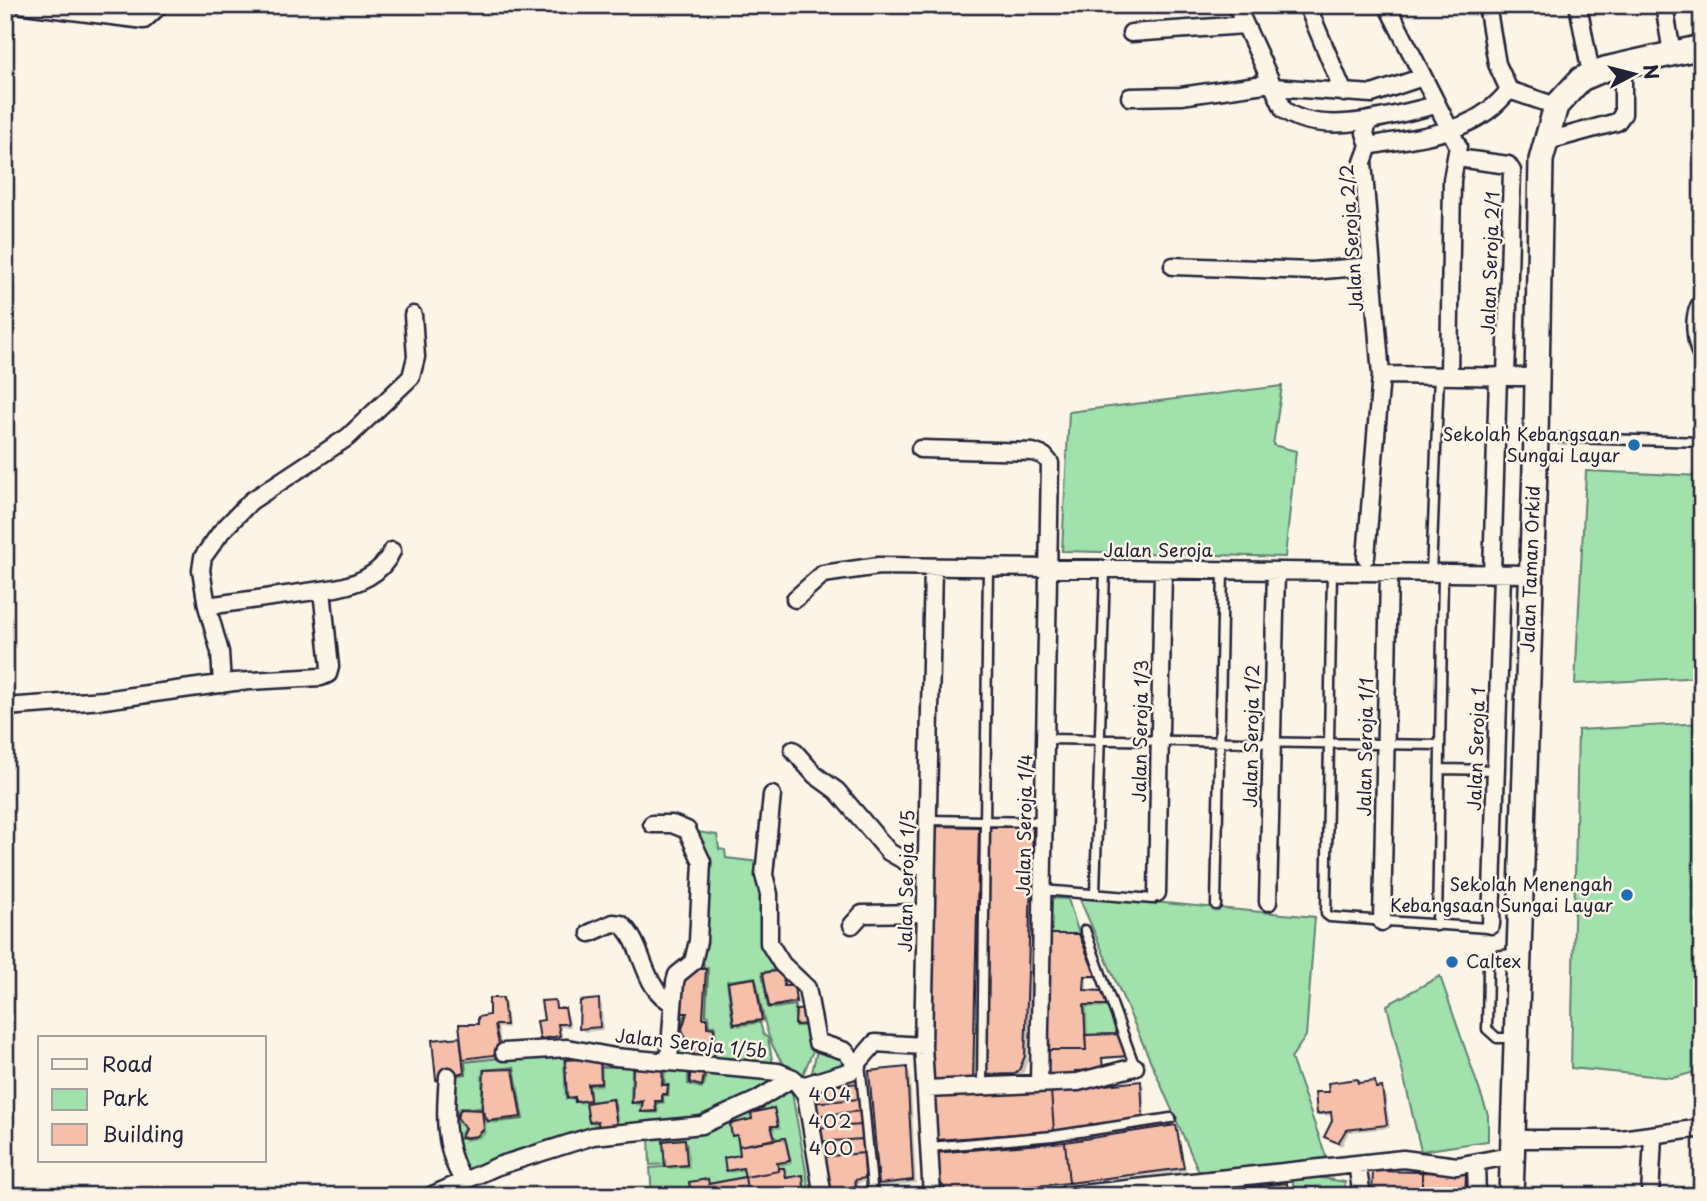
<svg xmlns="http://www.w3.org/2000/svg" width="1707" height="1201" font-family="'Playpen Sans',sans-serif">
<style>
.green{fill:#a1e1ab;stroke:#628273;stroke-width:2;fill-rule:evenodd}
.shadow{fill:#0003}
.building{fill:#f6bfaa;stroke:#22223b;stroke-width:2}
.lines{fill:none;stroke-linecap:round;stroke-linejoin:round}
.lane-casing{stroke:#22223b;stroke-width:13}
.street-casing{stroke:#22223b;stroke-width:21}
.secondary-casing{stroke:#22223b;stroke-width:28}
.lane{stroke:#fcf5e5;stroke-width:8}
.street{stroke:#fcf5e5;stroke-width:16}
.secondary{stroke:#fcf5e5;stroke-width:23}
.poi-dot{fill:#1f6fb2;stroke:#fcf5e5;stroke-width:2.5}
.labels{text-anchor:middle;stroke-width:5;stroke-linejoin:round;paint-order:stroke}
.street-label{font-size:18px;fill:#22223b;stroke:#fcf5e5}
.poi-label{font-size:18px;fill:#22223b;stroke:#fcf5e5;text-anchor:end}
.neighbourhood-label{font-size:19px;letter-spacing:2px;fill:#22223b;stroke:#fcf5e5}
</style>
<rect width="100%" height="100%" fill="#fcf5e5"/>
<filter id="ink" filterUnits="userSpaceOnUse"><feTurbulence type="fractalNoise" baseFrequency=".0143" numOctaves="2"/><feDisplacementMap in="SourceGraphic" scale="14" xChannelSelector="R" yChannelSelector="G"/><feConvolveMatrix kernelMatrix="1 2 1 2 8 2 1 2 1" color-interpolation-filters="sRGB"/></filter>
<g filter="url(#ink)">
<path class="green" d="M1282,386L1273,445L1296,451L1285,557L1062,551L1069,412Z
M1586,471L1702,476V677L1575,684Z
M1702,723V1070L1673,1078L1571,1068L1578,730Z
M697,832L717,835L719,849L725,850L726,858L759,862L782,969L762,972L768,1008L795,1005V1026H807L813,1051L801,1079C765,1056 764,1015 755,977L727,981L733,1025L760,1022L763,1034L768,1038L774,1070L677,1058L675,1012L685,1016L678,1035L692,1043V1058H715V1026H709V1016L706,1015L708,968L704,967L703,959L699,957L693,833Z
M1078,895L1315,917L1306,1036L1291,1058L1327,1159L1199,1172Z
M1048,898L1068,899L1079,934H1048Z
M1440,976L1488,1115V1141L1421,1151L1387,1005Z
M1084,1005H1107L1119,1034L1085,1035Z
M818,1045L851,1063L811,1077Z
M574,1050V1059L564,1060L566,1099L574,1098L575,1102L590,1100L589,1085L601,1083V1067H632L631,1103H642L641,1112H657L656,1103L663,1102V1095H668L669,1085L664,1084L665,1065L688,1071V1084L702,1088L706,1075L742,1074L782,1081L724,1115L612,1132L463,1177L454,1158L450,1076L466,1074L465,1062ZM514,1067L523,1119L487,1122L483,1112L484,1131L474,1138L459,1139L464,1128L455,1118L460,1108H481L483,1070ZM614,1099L617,1127L599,1129L598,1121L589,1122L586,1102Z
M789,1088L792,1093L809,1188H804L803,1176L786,1178L784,1168H779L777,1163L790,1161L785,1138L775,1139L771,1126L778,1125L774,1108L751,1113L752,1119L730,1124L732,1136L737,1135L740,1155L725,1158L726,1170L743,1168L745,1177L709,1184L689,1183L692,1196H652L650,1168L687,1165L684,1139L664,1141L665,1164L650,1165L649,1136Z
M1316,1177L1345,1182L1344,1196H1293V1180Z"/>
<path class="shadow" d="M979,829L982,832L976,1083L935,1084Z
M1032,829L1036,832L1028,1060L1023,1074L1017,1077L991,1078L987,1075Z
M1078,936L1097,978H1087V992L1101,993L1109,1008H1087L1088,1036L1120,1037L1128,1057L1103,1059L1104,1071L1075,1072V1079H1055Z
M701,961L709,975L706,1020L710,1029L717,1033L716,1059L698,1060L696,1043L687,1038L688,1015L682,1012Z
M782,972L787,988L796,992L798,1005L774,1010L771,1006Z
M754,980L758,983L764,1023L739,1027L736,1023Z
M503,1000L506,1003L508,1028H498L504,1057L465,1062L467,1075L449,1077L441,1082L438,1079L434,1042L462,1038L491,1017Z
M598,1001L602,1005L603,1030L584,1032L581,1028Z
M555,1002L558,1010L568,1014L571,1027H561L562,1039L545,1042L542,1039L545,1021Z
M600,1060L603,1063V1086L590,1087L592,1103L613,1101L616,1104L620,1130L594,1125L588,1103L580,1104L569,1097Z
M662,1067L670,1097L664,1096L665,1104H658L659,1114H646L643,1111L644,1105L637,1106L633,1102Z
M906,1069L910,1072L916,1183L884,1186L880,1183Z
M512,1071L516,1074L523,1120L493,1124L485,1111L487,1133L481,1138L466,1141L463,1138L467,1128L482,1112L484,1114L485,1072Z
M703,1076L707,1079L705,1088L692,1082Z
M1357,1081L1360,1085L1374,1083L1385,1092L1390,1128L1349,1132L1342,1146L1326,1137L1334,1121L1333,1115L1322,1116L1319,1113L1331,1094Z
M1140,1083L1144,1086L1145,1123L942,1143L939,1139L1051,1093Z
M862,1089L868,1181L858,1183V1189L852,1190L853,1196H841L840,1191L829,1185Z
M774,1110L781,1129H773L776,1141L784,1140L788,1143L792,1164L780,1166L781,1170L787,1173L788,1179L802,1177L807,1191L782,1196H693L707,1181L711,1185L747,1179L745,1171L731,1173L728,1170L743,1156L739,1138L734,1135Z
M1175,1127L1178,1130L1186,1171L961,1196L950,1193L1065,1143Z
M684,1141L688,1144L690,1168L670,1169L666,1166Z
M1465,1176L1469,1179L1468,1196H1373Z"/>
<path class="building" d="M933,826L979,827L973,1080L930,1082Z
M990,827H1033L1025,1056L1019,1070L1013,1074L985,1075Z
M1048,934H1079L1096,976H1085L1084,990L1102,991L1107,1005H1084L1086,1050H1047Z
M701,960V969H706L703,1018H707V1027L714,1028V1056L693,1057L694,1042L686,1039L682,1029L687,1013H680L684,970Z
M783,970L784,986H794L796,1002L769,1007L763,973Z
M755,978L762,1020L734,1024L728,982Z
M489,998H503L506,1025H495L501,1054L463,1059L459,1024H478V1017L489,1015Z
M599,999L600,1027L579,1029L580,1001Z
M555,1000L556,1008H565L568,1024H558L560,1036L540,1039L537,1021L544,1020L541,1001Z
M811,1009V1024L795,1025L796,1010Z
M1119,1034L1128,1056L1102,1058L1103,1070L1075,1071V1078L1052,1079L1045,1072L1047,1050H1086L1085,1035Z
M460,1037L464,1072L436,1080L432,1040Z
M600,1058L601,1083L588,1084L590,1100L575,1102V1097L567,1098L565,1060Z
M663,1065L662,1085H668L667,1094H662V1101H655L656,1111L641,1112L643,1101L632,1103L633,1067Z
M907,1067L913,1180L879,1184L869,1071Z
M513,1069L521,1117L488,1121L482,1110L484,1070Z
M690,1073L704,1074L702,1086L690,1083Z
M1357,1079L1358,1083L1375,1081L1376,1088L1382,1087L1387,1125L1346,1130L1338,1143L1324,1137L1332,1121L1331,1112L1317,1114L1315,1092H1329L1328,1083Z
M1141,1081L1143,1120L1054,1131L1051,1091Z
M859,1083L860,1099L810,1103L808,1088Z
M1051,1091L1054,1131L937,1140L933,1096Z
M613,1099L617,1127L599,1129L598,1121L589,1122L586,1103Z
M860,1099L861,1111L813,1116L810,1103Z
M774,1108L778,1126H771L775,1139L739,1146L737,1135L732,1136L730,1124L752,1119L751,1113Z
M461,1109L482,1110L484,1129L477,1136L461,1138L465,1128L457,1117Z
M861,1111L862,1125L814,1128L813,1116Z
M862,1125L863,1139L817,1142L814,1128Z
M1176,1125L1184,1168L1069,1183L1065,1142Z
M785,1138L790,1161L777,1163L779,1171L745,1177L743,1168L726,1171L724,1158L740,1155L739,1146Z
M685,1139L687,1165L665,1167L663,1141Z
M863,1139L864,1153L819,1157L817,1142Z
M1065,1142L1069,1183L949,1194L939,1181L935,1153Z
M864,1153L865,1178L855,1180L856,1186L850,1187V1195L839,1196L838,1188L832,1189L824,1182L819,1157Z
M779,1168H784L786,1178L803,1175L804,1188L748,1196L745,1177L779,1171Z
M1373,1171L1422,1172V1196H1372Z
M1422,1172L1466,1174L1465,1196H1422Z
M745,1177L748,1196H692L689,1182L708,1179L709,1184Z
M1287,1183L1288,1196H1244L1243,1188Z"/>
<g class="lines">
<defs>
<path id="lane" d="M1702,296C1685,312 1691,348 1702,365
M1539,437L1702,442
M1332,572L1326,914L1330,917L1487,928L1491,925
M1431,574L1439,376
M1046,739L1440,745
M1440,769L1496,770
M928,820L1044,822
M1042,890L1153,899L1157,893
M1095,894L1105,570
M1216,905L1223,571
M1437,926L1443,574
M1085,930L1135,1067
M1514,1038H1497L1487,1029L1488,966L1495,956L1519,953
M860,1063L873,1196
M982,1085L988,567
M930,1147L1053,1136L1171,1118"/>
<path id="street" d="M24,5L144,20L160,5
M1236,5L1284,110C1321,138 1394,115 1436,105
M1307,5L1344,93
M1387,5L1458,146L1452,180L1449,376
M1487,5L1497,64L1509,90L1556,106
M1578,5L1591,74
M1664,5L1672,53
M1131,33L1245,25
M1273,87L1372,94L1423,77
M1130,97L1181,96L1271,83
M1544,142L1617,122L1623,114V64
M1369,146C1420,136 1475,135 1509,90
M1457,158L1508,165L1512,171L1506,377
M1173,266L1312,271L1371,266
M1381,375L1536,377
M920,449L1033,452L1044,456L1050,463L1039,1083
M1366,557L1381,375L1363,162L1369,146L1365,133L1369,120
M1492,574L1498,376
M795,599L823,574L879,566L1531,574
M207,606L322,590
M222,684L220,652L207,606L201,570L203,557L221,532L251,501L348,437L411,377L416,357L413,315
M5,707L104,700L234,682L321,677L328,674L330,667L322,590C350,587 380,578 392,551
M793,750L815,775L837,791L889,852L910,864L926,866
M772,795L764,875L769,894V943L782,964L807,988L817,1042L845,1051L857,1065
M652,824H672L687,830L702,862L698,941L693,962L677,975L675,982L669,1060
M1157,893L1163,570
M1268,902L1276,571
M1382,922L1389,573
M852,925L862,914L925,913
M1491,925L1502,574
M590,933L613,923L621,924C646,946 641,989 673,1003
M504,1052L567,1048L615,1057L778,1072L793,1078L806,1095L823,1196
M448,1076C445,1114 443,1145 462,1179
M802,1086L851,1071L875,1043L923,1046
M926,1089L1078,1082L1135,1067
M1514,1139H1621L1702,1128
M1476,1163L1477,1196
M1357,1164L1362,1196
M430,1196L498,1166L593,1136L702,1125L757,1100L793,1078
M932,1196L923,1046L933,567
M1063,1196L1403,1159L1457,1166L1514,1155
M1650,1196L1653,1137"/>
<path id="secondary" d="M1511,1196L1536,437L1541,160L1556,106L1581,79L1605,69L1702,47"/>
</defs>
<use href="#lane" class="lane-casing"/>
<use href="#street" class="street-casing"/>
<use href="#secondary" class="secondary-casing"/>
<use href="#lane" class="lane"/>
<use href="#street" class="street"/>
<use href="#secondary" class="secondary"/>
</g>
</g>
<g class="poi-dot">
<circle cx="1634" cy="445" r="7"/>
<circle cx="1627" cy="895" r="7"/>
<circle cx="1452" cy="962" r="7"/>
</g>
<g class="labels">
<g class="street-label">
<text transform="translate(1352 238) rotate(-94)" y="6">Jalan Seroja 2/2</text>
<text transform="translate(1491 263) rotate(-88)" y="6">Jalan Seroja 2/1</text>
<text x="1158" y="557">Jalan Seroja</text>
<text transform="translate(1531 569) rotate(-88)" y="6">Jalan Taman Orkid</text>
<text transform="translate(1141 731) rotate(-89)" y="6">Jalan Seroja 1/3</text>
<text transform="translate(1252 736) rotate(-89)" y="6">Jalan Seroja 1/2</text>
<text transform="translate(1366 747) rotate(-89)" y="6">Jalan Seroja 1/1</text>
<text transform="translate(1477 749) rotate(-88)" y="6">Jalan Seroja 1</text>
<text transform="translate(1025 825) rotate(-89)" y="6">Jalan Seroja 1/4</text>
<text transform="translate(907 881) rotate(-89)" y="6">Jalan Seroja 1/5</text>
<text transform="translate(691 1044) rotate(6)" y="6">Jalan Seroja 1/5b</text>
</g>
<g class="poi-label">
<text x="1620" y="441">Sekolah Kebangsaan<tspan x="1620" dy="21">Sungai Layar</tspan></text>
<text x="1613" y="891">Sekolah Menengah<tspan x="1613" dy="21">Kebangsaan Sungai Layar</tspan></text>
<text x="1466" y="968" text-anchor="start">Caltex</text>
</g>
<g class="neighbourhood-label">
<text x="831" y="1101">404</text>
<text x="831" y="1128">402</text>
<text x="832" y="1155">400</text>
</g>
</g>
<rect width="1707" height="1201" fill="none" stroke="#fcf5e5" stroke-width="28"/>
<rect x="14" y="14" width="1679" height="1173" fill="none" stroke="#22223b" stroke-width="2.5" filter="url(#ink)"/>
<rect x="38" y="1036" width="228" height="126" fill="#fcf5e5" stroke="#a5a1a1" stroke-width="2"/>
<rect x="52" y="1059" width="35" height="10" fill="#fcf5e5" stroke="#a5a1a1" stroke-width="2"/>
<text x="102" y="1072" font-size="21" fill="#22223b">Road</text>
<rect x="52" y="1089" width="35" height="21" fill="#a1e1ab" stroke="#a5a1a1" stroke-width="2"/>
<text x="102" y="1106" font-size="21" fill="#22223b">Park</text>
<rect x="52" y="1124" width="35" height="21" fill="#f6bfaa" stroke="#a5a1a1" stroke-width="2"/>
<text x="102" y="1142" font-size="21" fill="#22223b">Building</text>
<g transform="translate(1634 74) rotate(83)" stroke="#fcf5e5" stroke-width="5" paint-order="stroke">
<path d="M0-5L12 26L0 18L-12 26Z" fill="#22223b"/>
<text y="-10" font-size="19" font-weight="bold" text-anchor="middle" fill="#22223b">N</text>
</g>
</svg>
